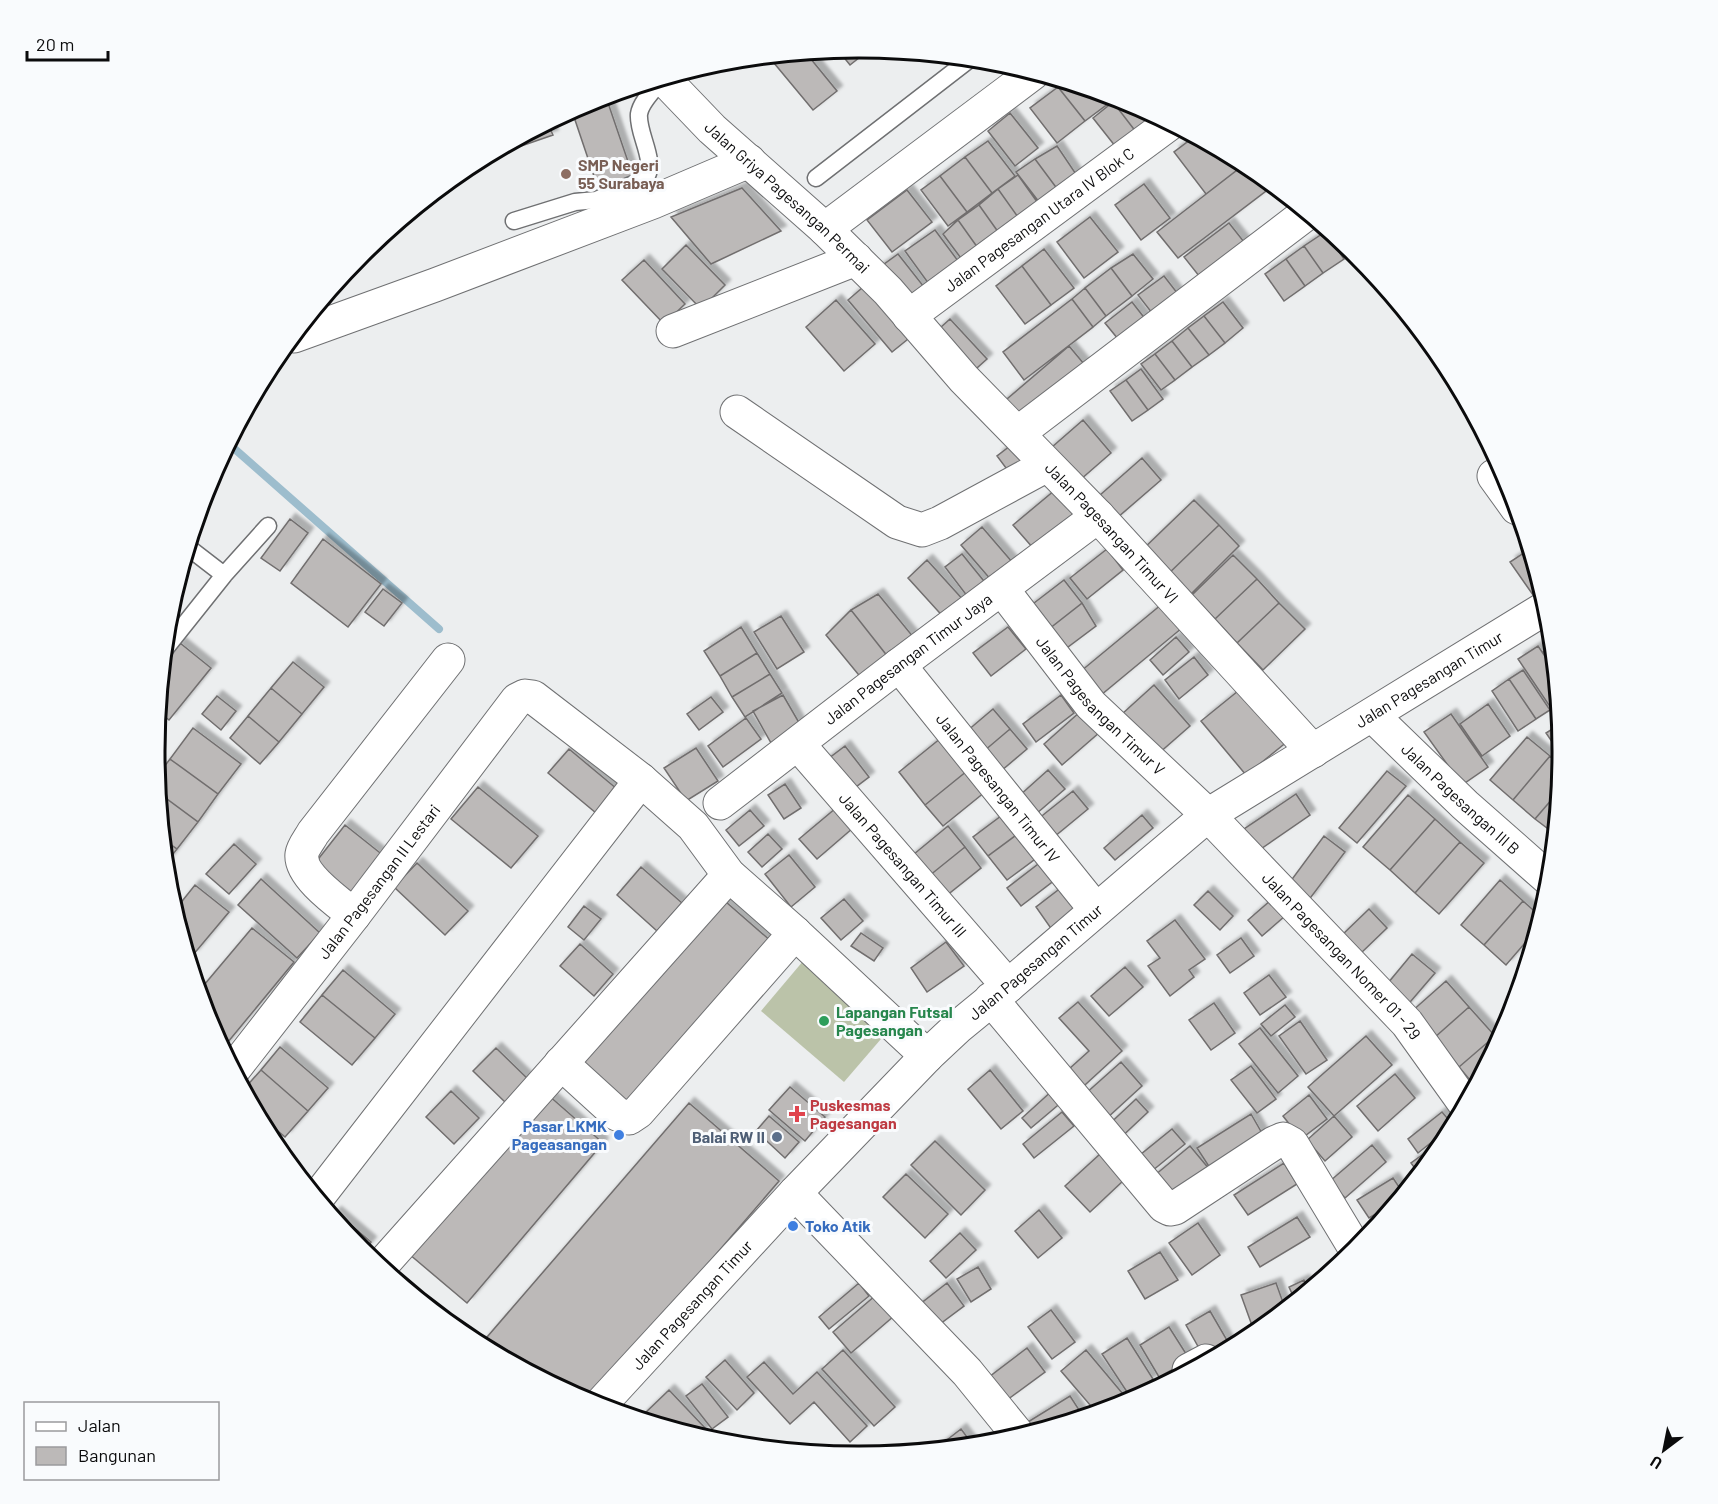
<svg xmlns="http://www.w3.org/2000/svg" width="1718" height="1504" font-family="Barlow,sans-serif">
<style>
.grass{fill:#bbc3a9}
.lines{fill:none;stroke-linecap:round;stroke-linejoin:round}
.stream{stroke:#9dbdcd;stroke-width:8}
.building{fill:#bcb9b8;stroke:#716e6e;stroke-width:1.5;filter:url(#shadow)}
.service-casing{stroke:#6f7072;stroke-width:19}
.minor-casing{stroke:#6f7072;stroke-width:35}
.service{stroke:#fff;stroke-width:16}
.minor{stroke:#fff;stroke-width:33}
.education-dot{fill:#8d6e63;stroke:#f9fbfd;stroke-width:2}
.leisure-dot{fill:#2e9e5b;stroke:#f9fbfd;stroke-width:2}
.health-dot{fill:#e0444e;stroke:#f9fbfd;stroke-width:2}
.shop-dot{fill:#3f7fe0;stroke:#f9fbfd;stroke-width:2}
.service-dot{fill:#5c6f8a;stroke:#f9fbfd;stroke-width:2}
.labels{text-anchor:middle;stroke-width:6;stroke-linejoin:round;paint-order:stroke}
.education-label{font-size:16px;font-weight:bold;fill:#785e54;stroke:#f9fbfd;text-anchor:start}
.street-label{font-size:16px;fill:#0b0b0c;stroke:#f9fbfd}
.leisure-label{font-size:16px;font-weight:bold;fill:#27864d;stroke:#f9fbfd;text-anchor:start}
.health-label{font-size:16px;font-weight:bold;fill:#be3a42;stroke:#f9fbfd;text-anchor:start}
.shop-label{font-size:16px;font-weight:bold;fill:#366cbe;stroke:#f9fbfd;text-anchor:end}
.service-label{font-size:16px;font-weight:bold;fill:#4e5e75;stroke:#f9fbfd;text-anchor:end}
.rim{fill:none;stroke:#0b0b0c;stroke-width:3}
</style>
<defs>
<filter id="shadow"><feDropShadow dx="5.5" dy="-5.5" stdDeviation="1.5" flood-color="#0004"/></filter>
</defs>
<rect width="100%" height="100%" fill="#eceeef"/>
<path class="grass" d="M804,960L887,1032L844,1082L761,1011Z"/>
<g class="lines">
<path class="stream" d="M229,444L439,629"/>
</g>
<path class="building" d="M859,48L870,49L850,65L838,50Z
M806,53L837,91L813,110L769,57Z
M1064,82L1110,96L1113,100L1085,121L1058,87Z
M1058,87L1085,121L1057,143L1030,108Z
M606,97L635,182L600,194L572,111L590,101Z
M1118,99L1129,102L1155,116L1143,141L1113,102Z
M1113,102L1143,141L1123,156L1093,118Z
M1010,113L1038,148L1015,166L988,131Z
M548,124L553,135L478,161Z
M1194,137L1223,152L1237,170L1206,194L1174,152Z
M988,141L1015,176L992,193L965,157Z
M1057,146L1082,183L1064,198L1035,159Z
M965,157L992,193L967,212L940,176Z
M1035,159L1064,198L1046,211L1016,172Z
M1245,164L1266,191L1178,258L1157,232Z
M1018,175L1045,213L1025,227L998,189Z
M940,176L967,212L948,226L921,190Z
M1144,184L1170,218L1141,240L1115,205Z
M742,188L781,231L711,264L671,217Z
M998,189L1025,227L1006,243L979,205Z
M907,190L932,222L892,252L867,220Z
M979,205L1006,243L985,258L958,220Z
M1090,217L1118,252L1084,278L1057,242Z
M958,220L985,258L969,269L943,234Z
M1229,223L1252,252L1207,286L1184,257Z
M935,230L964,269L934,291L905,251Z
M1325,232L1344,259L1323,273L1304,246Z
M686,245L725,285L701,309L662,269Z
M1304,246L1323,273L1305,286L1286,259Z
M1044,249L1074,288L1051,305L1022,266Z
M1353,251L1370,271L1367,273L1351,253Z
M898,254L928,292L906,309L876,270Z
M1133,254L1153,279L1132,296L1111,268Z
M1286,259L1305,286L1284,301L1265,274Z
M644,260L685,304L664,324L622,280Z
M1022,266L1051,305L1025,324L996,286Z
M1111,268L1132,296L1106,316L1085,288Z
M1370,271L1387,291L1382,294L1367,273Z
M1164,276L1185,303L1159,322L1138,295Z
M869,282L913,335L892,352L848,300Z
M1085,288L1106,316L1093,327L1072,299Z
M1072,299L1093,327L1024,380L1003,352Z
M836,300L875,344L844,371L806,327Z
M1132,302L1153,329L1127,350L1105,323Z
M1223,302L1243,328L1225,343L1204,316Z
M1204,316L1225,343L1209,355L1188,328Z
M950,319L987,359L968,376L931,336Z
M1188,328L1209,355L1192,367L1172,341Z
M1172,341L1192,367L1175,380L1155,354Z
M1069,346L1089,370L1021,427L1001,404Z
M1155,354L1175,380L1161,390L1141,364Z
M1141,369L1163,399L1148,410L1126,380Z
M1126,380L1148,410L1132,421L1110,391Z
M1083,420L1111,453L1072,487L1044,454Z
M1010,446L1025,466L1012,476L997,456Z
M1142,458L1161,480L1110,524L1091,503Z
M1055,490L1082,522L1040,556L1013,525Z
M1194,500L1219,525L1164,578L1140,552Z
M290,519L308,533L280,571L261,558Z
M1219,525L1239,546L1186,599L1164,578Z
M982,527L1019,570L998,588L961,545Z
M323,539L381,584L348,627L291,583Z
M1107,549L1123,570L1087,599L1070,578Z
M1530,549L1545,601L1540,605L1510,562Z
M962,554L992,591L974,605L945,567Z
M1233,555L1257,579L1215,619L1192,595Z
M927,560L966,603L947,621L908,578Z
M1257,579L1279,603L1237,643L1215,619Z
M1064,580L1082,603L1040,636L1021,613Z
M383,589L402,603L384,626L365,612Z
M878,594L919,644L892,662L851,610Z
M1082,603L1096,626L1056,656L1040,636Z
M1279,603L1305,629L1263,670L1237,643Z
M1162,604L1182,628L1095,700L1075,676Z
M851,610L892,662L867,685L826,635Z
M781,616L804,652L777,669L754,632Z
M741,627L757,653L720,676L704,651Z
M1008,627L1026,649L991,676L973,653Z
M1176,637L1189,652L1163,675L1150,660Z
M180,643L211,668L169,720L159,712L164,663Z
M1553,645L1555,669L1543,652Z
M1538,646L1555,671L1559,720L1518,659Z
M757,653L770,674L732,697L720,676Z
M1194,657L1208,675L1179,699L1165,680Z
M293,662L324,687L302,714L271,688Z
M1523,670L1550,710L1536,719L1509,679Z
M770,674L782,693L745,717L732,697Z
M1509,679L1536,719L1518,731L1492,691Z
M1154,685L1190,726L1158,754L1122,714Z
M1243,687L1288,741L1246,775L1201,721Z
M271,688L302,714L279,742L248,716Z
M783,695L805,733L775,750L753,711Z
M1061,695L1074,713L1036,742L1023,724Z
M217,696L236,711L221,730L202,714Z
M711,697L723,712L699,730L687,714Z
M1488,704L1510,736L1482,756L1460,724Z
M993,709L1010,729L984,751L967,731Z
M1081,711L1100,732L1062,765L1044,744Z
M1451,714L1488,767L1462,785L1424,732Z
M248,716L279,742L260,764L230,738Z
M746,718L761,739L723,767L708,746Z
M1560,724L1563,752L1561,755L1546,733Z
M193,728L241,764L218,794L170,759Z
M1010,729L1027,749L1001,771L984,751Z
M1527,737L1550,756L1513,800L1490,780Z
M941,738L967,771L925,805L899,772Z
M845,746L869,777L844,796L820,765Z
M696,748L718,781L686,801L664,768Z
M569,749L617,789L596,813L548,773Z
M1550,756L1562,766L1559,791L1535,819L1513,800Z
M170,759L218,794L198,822L159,793L157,776Z
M1048,770L1065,789L1036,814L1019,796Z
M967,771L985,792L943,826L925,805Z
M1387,771L1406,786L1357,843L1339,828Z
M785,784L801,808L784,819L768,795Z
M478,787L538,836L511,868L451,819Z
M1073,791L1088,809L1054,837L1038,819Z
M1559,791L1555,834L1535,819Z
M159,793L198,822L177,849L164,840Z
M1296,794L1310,815L1255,853L1241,831Z
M1408,795L1435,819L1390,870L1363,847Z
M836,808L853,828L817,859L799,839Z
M750,810L764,826L739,846L726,830Z
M1009,810L1023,830L988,856L973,837Z
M1142,815L1153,828L1115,860L1104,848Z
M1435,819L1460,842L1415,893L1390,870Z
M345,825L389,860L356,902L312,867Z
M948,826L965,847L924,880L908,859Z
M1023,830L1042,854L1007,880L988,856Z
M768,834L782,849L762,867L748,852Z
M1324,836L1345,852L1308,901L1287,886Z
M164,840L177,849L166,863Z
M1460,842L1484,863L1439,914L1415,893Z
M234,844L256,864L229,894L206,874Z
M965,847L981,868L941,900L924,880Z
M789,855L815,887L791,907L765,874Z
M1046,858L1060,876L1021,906L1007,888Z
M417,863L468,911L445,935L394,887Z
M641,867L682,903L657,931L617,895Z
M261,879L320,933L297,958L238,905Z
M1500,880L1523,901L1484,945L1461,925Z
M195,885L229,912L193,955L187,950L175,910Z
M1062,887L1084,917L1057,937L1036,907Z
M1208,891L1233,916L1220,930L1194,905Z
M718,895L772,942L625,1114L570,1067Z
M844,899L863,921L841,940L821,918Z
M1271,900L1285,916L1262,936L1248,920Z
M1523,901L1541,917L1537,929L1506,965L1484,945Z
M584,906L601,919L584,940L568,927Z
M1369,909L1387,928L1359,955L1341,936Z
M1175,920L1205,959L1189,970L1194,977L1170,996L1148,966L1160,958L1147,941Z
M252,928L294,962L223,1048L208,1021L199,991Z
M861,933L883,948L874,961L851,946Z
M1241,938L1254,956L1230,973L1217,955Z
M946,942L964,966L927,992L911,968Z
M580,944L613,974L594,996L560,966Z
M1412,954L1435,973L1405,1008L1383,989Z
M1125,967L1143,987L1109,1016L1091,996Z
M343,970L395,1014L375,1038L322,995Z
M1269,975L1286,997L1260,1015L1244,993Z
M1446,981L1469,1007L1434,1038L1411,1012Z
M322,995L375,1038L352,1065L300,1022Z
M1078,1002L1122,1051L1074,1095L1059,1078L1089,1051L1059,1018Z
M1214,1003L1235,1033L1211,1050L1189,1020Z
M1285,1005L1295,1017L1271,1036L1261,1024Z
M1469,1007L1495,1036L1459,1067L1434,1038Z
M1300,1021L1327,1060L1306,1074L1279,1036Z
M1260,1028L1298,1076L1278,1093L1239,1044Z
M1366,1036L1392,1065L1334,1116L1308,1087Z
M1495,1036L1499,1041L1475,1086L1459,1067Z
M280,1047L328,1088L308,1111L261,1070Z
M496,1048L530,1081L507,1104L473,1071Z
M1121,1062L1142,1086L1106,1119L1084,1095Z
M1251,1066L1276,1099L1257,1113L1231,1080Z
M261,1070L308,1111L285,1137L259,1115L244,1089Z
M990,1070L1023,1111L1001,1129L968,1089Z
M1395,1074L1415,1098L1378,1131L1357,1106Z
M790,1087L825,1117L805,1141L769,1110Z
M1054,1089L1063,1101L1031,1128L1022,1118Z
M451,1091L479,1118L454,1144L426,1117Z
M547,1094L603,1143L467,1303L409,1254Z
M1309,1095L1327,1119L1301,1139L1283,1116Z
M1136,1099L1148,1112L1115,1143L1103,1130Z
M689,1103L779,1181L589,1402L481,1344Z
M1062,1112L1074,1126L1034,1158L1023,1144Z
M1442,1112L1453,1125L1418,1153L1408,1139Z
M1251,1114L1263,1135L1210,1168L1197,1148Z
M769,1116L799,1142L785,1158L756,1131Z
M1334,1116L1352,1137L1325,1161L1307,1140Z
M1172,1129L1185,1144L1152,1171L1140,1155Z
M1447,1137L1444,1143L1419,1174L1411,1163Z
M935,1141L985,1190L961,1215L911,1165Z
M1372,1145L1386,1162L1345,1198L1330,1181Z
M1190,1146L1210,1170L1169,1203L1149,1180Z
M1100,1154L1124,1180L1090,1212L1065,1186Z
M1284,1163L1297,1184L1248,1215L1234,1195Z
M906,1174L948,1214L925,1238L883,1197Z
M1393,1178L1403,1193L1396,1202L1369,1218L1357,1200Z
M1039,1210L1062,1238L1038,1258L1015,1231Z
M336,1212L371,1242L363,1251L333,1215Z
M1297,1217L1310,1237L1260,1267L1248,1247Z
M1198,1223L1220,1255L1192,1275L1169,1243Z
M960,1233L976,1250L946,1278L930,1261Z
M1160,1252L1178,1280L1145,1299L1128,1271Z
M978,1267L991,1289L971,1302L957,1279Z
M1304,1280L1309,1289L1295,1300L1289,1287Z
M859,1283L869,1296L829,1329L819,1317Z
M947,1283L964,1306L932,1330L915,1308Z
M1276,1283L1285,1308L1260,1329L1254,1331L1241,1295Z
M876,1295L894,1316L851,1353L833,1332Z
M1051,1310L1075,1342L1052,1359L1028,1327Z
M1210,1311L1228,1342L1204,1357L1186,1325Z
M1169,1327L1190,1360L1159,1377L1140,1345Z
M1127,1338L1153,1379L1129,1395L1102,1354Z
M1027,1348L1045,1372L1007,1400L989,1377Z
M843,1350L895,1407L874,1426L822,1369Z
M1086,1350L1128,1400L1124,1404L1096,1412L1061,1371Z
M725,1360L754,1393L737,1410L706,1377Z
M764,1362L793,1394L817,1372L867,1426L850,1442L814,1402L790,1424L747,1377Z
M702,1384L728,1417L712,1429L686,1396Z
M669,1390L706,1429L699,1435L641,1417Z
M1070,1396L1083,1416L1028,1433L1023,1425Z
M961,1429L973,1445L941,1448L939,1446Z"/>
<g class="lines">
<defs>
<path id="service" d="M816,178L970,59
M514,221L575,202L596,200L645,179C658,162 637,134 639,114C641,101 655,89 663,79
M189,548L224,575
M165,649L224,575L268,526"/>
<g id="minor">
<path id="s1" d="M664,79L712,129L825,229L888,291L964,379L1098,516L1313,751"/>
<path d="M825,229L1033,73"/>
<path id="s2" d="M909,316L1169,124"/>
<path d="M673,331L856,259"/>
<path d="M294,336L435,285L653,202L749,161"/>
<path d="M737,412L897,522L922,530L940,523L1047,465"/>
<path d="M1018,433L1307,213"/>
<path d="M1494,476L1517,508"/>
<path id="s3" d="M1002,589L1091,705L1208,815L1407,1023L1465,1104"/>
<path id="s4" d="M899,665L1096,910"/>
<path id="s5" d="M1372,715L1465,805L1550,880"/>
<path id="s6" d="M798,744L1008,986"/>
<path id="s7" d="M720,803L899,665L1098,516"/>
<path d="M354,915C339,903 299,875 302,854C303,847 310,839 313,833L448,660"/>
<path d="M991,999L1164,1206L1170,1209L1175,1208L1274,1143L1283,1139L1292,1144L1356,1250"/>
<path d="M561,1063L617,1114L629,1118L638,1112L795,933"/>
<path id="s8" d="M234,1069L354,915L517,700L525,696L533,697L641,780L693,826L729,875L795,933L927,1056"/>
<path d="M795,1193L967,1372L1019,1436"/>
<path d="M318,1197L641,780"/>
<path d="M381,1266L729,875"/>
<path d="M1189,1370L1206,1361"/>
<path id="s9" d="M600,1405L795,1193L927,1056L958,1027L1008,986L1155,860L1208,815L1547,607"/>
</g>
</defs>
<use href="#service" class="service-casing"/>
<use href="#minor" class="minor-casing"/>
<use href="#service" class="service"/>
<use href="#minor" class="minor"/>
</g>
<circle class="education-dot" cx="566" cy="174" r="6"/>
<circle class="leisure-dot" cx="824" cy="1021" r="6"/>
<path class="health-dot" d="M794 1105h6v6h6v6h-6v6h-6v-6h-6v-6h6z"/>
<g class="shop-dot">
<circle cx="619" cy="1135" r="6"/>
<circle cx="793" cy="1226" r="6"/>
</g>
<circle class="service-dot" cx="777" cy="1137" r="6"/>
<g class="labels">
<g class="education-label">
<text x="578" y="171">SMP Negeri<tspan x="578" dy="18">55 Surabaya</tspan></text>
</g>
<g class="street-label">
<text dy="6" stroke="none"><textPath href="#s1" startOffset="171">Jalan Griya Pagesangan Permai</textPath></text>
<text dy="6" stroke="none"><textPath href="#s2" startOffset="162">Jalan Pagesangan Utara IV Blok C</textPath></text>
<text dy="6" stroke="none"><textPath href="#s1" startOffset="638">Jalan Pagesangan Timur VI</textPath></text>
<text dy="6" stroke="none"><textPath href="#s7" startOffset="237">Jalan Pagesangan Timur Jaya</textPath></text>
<text dy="6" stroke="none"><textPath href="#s9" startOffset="1108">Jalan Pagesangan Timur</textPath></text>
<text dy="6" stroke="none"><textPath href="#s3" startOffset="153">Jalan Pagesangan Timur V</textPath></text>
<text dy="6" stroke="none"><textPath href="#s4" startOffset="158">Jalan Pagesangan Timur IV</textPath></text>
<text dy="6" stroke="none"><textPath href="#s5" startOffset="122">Jalan Pagesangan III B</textPath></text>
<text dy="6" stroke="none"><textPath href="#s6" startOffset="160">Jalan Pagesangan Timur III</textPath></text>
<text dy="6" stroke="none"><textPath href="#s8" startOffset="237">Jalan Pagesangan II Lestari</textPath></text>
<text dy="6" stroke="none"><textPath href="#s3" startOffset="501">Jalan Pagesangan Nomer 01 - 29</textPath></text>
<text dy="6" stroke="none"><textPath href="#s9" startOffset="622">Jalan Pagesangan Timur</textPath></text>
<text dy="6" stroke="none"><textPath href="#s9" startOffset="136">Jalan Pagesangan Timur</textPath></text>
</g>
<g class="leisure-label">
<text x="836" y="1018">Lapangan Futsal<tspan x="836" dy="18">Pagesangan</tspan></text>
</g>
<g class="health-label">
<text x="810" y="1111">Puskesmas<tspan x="810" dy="18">Pagesangan</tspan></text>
</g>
<g class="shop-label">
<text x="607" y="1132">Pasar LKMK<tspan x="607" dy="18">Pageasangan</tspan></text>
<text x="805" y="1232" text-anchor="start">Toko Atik</text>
</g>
<g class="service-label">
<text x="765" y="1143">Balai RW II</text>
</g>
</g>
<path d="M0 0H1718V1504H0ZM858 58H859A693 693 0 0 1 1552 751V753A693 693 0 0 1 859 1446H858A693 693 0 0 1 165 753V751A693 693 0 0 1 858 58Z" fill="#f9fbfd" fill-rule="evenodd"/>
<path class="rim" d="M858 58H859A693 693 0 0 1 1552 751V753A693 693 0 0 1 859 1446H858A693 693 0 0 1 165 753V751A693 693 0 0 1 858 58Z"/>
<rect x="24" y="1402" width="195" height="78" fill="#f9fbfd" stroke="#9a9b9d" stroke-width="1.5"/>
<rect x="36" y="1422" width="30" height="9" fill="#ffffff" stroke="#9a9b9d" stroke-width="1.5"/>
<text x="78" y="1432" font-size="18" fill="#0b0b0c">Jalan</text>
<rect x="36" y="1447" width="30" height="18" fill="#bcb9b8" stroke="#9a9b9d" stroke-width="1.5"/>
<text x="78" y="1462" font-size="18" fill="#0b0b0c">Bangunan</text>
<g transform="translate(1664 1450) rotate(212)" stroke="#f9fbfd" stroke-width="4.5" paint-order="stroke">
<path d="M0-4.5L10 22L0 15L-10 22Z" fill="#0b0b0c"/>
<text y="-9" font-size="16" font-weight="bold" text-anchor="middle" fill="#0b0b0c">U</text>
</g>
<path d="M27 51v9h81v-9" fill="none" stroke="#0b0b0c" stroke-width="3"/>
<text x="36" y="51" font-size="18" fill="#0b0b0c" stroke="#f9fbfd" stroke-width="4.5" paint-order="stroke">20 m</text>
</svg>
